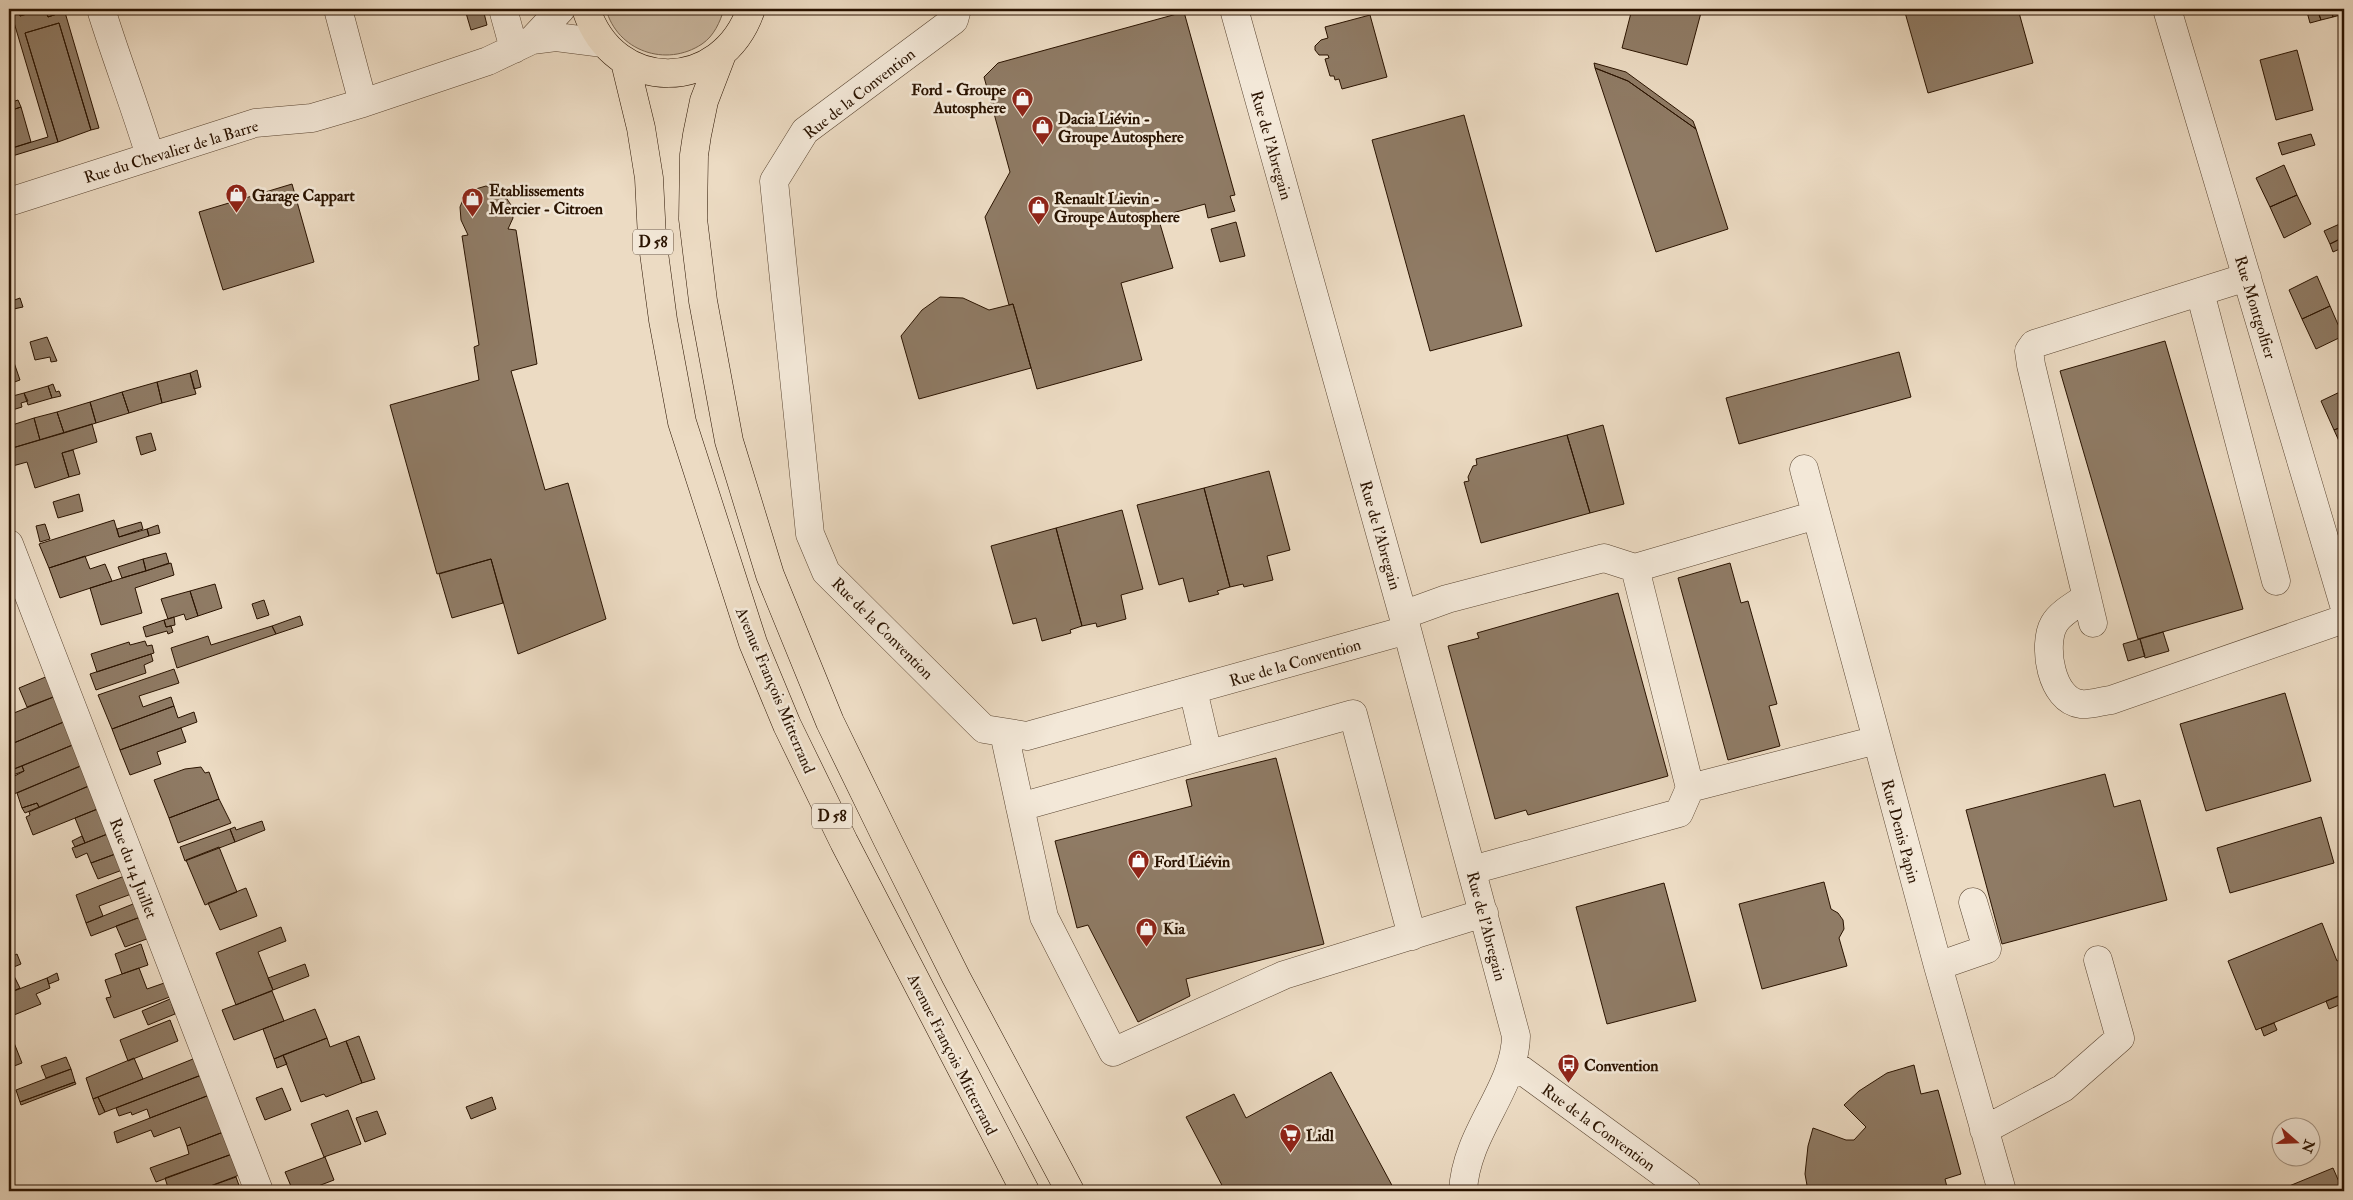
<svg xmlns="http://www.w3.org/2000/svg" width="2353" height="1200" font-family="'IM FELL Double Pica',serif">
<style>
.green{fill:#cbb9a2;stroke:#7a6651}
.building{fill:#8f7b65;stroke:#2a1300}
.lines{fill:none;stroke-linecap:round;stroke-linejoin:round}
.minor-casing{stroke:#5a4531;stroke-width:29}
.major-casing{stroke:#2a1300;stroke-width:29}
.minor{stroke:#f3e8d8;stroke-width:28}
.major{stroke:#ecdbc3;stroke-width:28}
.labels{text-anchor:middle;stroke-width:5;stroke-linejoin:round;paint-order:stroke}
.shield{fill:#f3e8d8;stroke:#665341;stroke-width:1}
.shield-label{font-size:15px;font-weight:bold;fill:#2a1300}
.poi-label{font-size:16px;font-weight:bold;fill:#2a1300;stroke:#f3e8d8;text-anchor:start}
.street-label{font-size:16px;fill:#2a1300;stroke:#f3e8d8}
</style>
<rect width="100%" height="100%" fill="#ecdbc3"/>
<filter id="stains"><feTurbulence type="fractalNoise" baseFrequency=".004" numOctaves="4"/><feColorMatrix values="0 0 0 0 .2 0 0 0 0 .09 0 0 0 0 .02 0 0 0 .5 -.17"/></filter>
<radialGradient id="worn" r=".72"><stop offset=".6" stop-color="#630" stop-opacity="0"/><stop offset="1" stop-color="#630" stop-opacity=".3"/></radialGradient>
<path class="green" d="M606,9H724C720,22 714,36 702,44C666,68 617,51 606,9Z"/>
<path class="building" d="M10,9H18L20,16L45,9L48,17L57,14L55,9H64L99,128L91,130L59,23L25,33L58,142L9,157V149L48,137Z
M18,9H42L20,16Z
M45,9H55L57,14L48,17Z
M483,9L487,25L471,30L466,13Z
M1632,9H1702L1687,65L1622,48Z
M1904,9H2018L2033,63L1928,93Z
M2317,9H2331L2333,17L2321,20Z
M2317,9L2321,20L2310,23L2307,12Z
M2331,9H2344V14L2333,17Z
M1184,12L1235,195L1230,196L1235,211L1208,218L1205,204L1158,217L1173,268L1121,283L1142,360L1037,389L1013,304L1009,305L985,217L1010,172L984,77L998,63Z
M1370,15L1387,77L1342,89L1339,79L1335,80L1334,76H1330L1325,59L1329,58L1328,55H1319L1315,50V46L1321,40L1328,38L1325,27Z
M59,23L91,130L58,142L25,33Z
M2297,50L2313,110L2276,120L2260,60Z
M1594,63L1626,72L1693,121L1696,129L1628,81L1595,68Z
M1595,68L1628,81L1696,129L1728,229L1656,252Z
M18,100L21,107L9,111V103Z
M21,107L31,142L9,149V111Z
M1464,115L1522,326L1430,351L1372,140Z
M2311,134L2315,145L2282,155L2278,143Z
M2284,165L2297,195L2270,207L2256,178Z
M292,184L314,262L223,290L199,212Z
M486,186L503,193L511,205L513,218L508,229L516,230L537,364L511,371L545,490L568,483L606,619L518,654L491,559L437,574L390,405L479,380L474,347L479,345L462,236L468,235L461,220L460,207L464,197L472,190Z
M2297,195L2311,224L2284,238L2270,207Z
M1236,222L1245,256L1220,262L1211,229Z
M2344,222V237L2330,244L2324,231Z
M2344,237V247L2333,252L2330,244Z
M2317,276L2330,306L2302,319L2289,290Z
M940,297L963,298L989,310L1013,304L1031,368L919,399L901,336L922,310Z
M20,298L23,307L9,310V302Z
M2330,306L2343,336L2316,349L2302,319Z
M47,337L57,361L51,362L50,357L35,360L30,342Z
M2165,341L2243,609L2138,639L2060,371Z
M9,348L20,380L9,384Z
M1899,352L1911,397L1739,444L1726,398Z
M197,370L201,387L194,389L190,373Z
M190,373L196,394L162,403L157,382Z
M157,382L162,403L129,413L122,392Z
M53,384L56,392L59,391L61,396L52,398L48,386Z
M48,386L52,398L28,405L24,393Z
M2344,390V426L2334,430L2321,401Z
M122,392L129,413L96,423L90,402Z
M24,393L28,401L21,403L22,407L9,411V397Z
M90,402L96,423L64,433L57,412Z
M57,412L64,433L40,440L34,418Z
M34,418L40,440L9,449V426Z
M92,424L97,442L62,453L69,477L35,488L27,462L9,467V449Z
M1603,425L1624,504L1590,513L1567,435Z
M2344,426V452L2334,430Z
M151,433L156,450L141,455L136,437Z
M1567,435L1590,513L1481,543L1464,482L1469,481L1468,477L1473,466L1477,465L1476,459Z
M73,450L80,474L69,477L62,453Z
M1269,471L1290,550L1267,556L1273,580L1244,587L1243,584L1230,587L1204,488Z
M1204,488L1230,587L1217,591L1219,594L1189,602L1183,578L1159,585L1137,505Z
M79,494L83,511L58,518L53,502Z
M1122,510L1143,589L1121,595L1126,619L1097,627L1096,623L1082,626L1056,528Z
M114,520L119,537L147,529L149,536L49,568L39,544Z
M141,522L143,529L119,537L117,529Z
M45,524L50,539L40,542L36,526Z
M158,525L160,533L149,536L147,529Z
M1056,528L1082,626L1070,630L1071,633L1042,641L1036,618L1013,624L991,546Z
M166,553L169,563L146,571L143,559Z
M85,556L90,569L105,564L112,581L60,598L49,568Z
M143,559L146,571L122,578L118,567Z
M491,559L503,603L452,618L439,574Z
M171,563L174,575L135,588L142,613L101,625L90,588Z
M1730,563L1741,603L1748,601L1777,704L1769,706L1780,746L1728,760L1678,578Z
M215,584L222,608L198,616L190,591Z
M190,591L198,616L186,620L184,614L168,619L161,599Z
M1618,593L1668,776L1528,815L1526,810L1495,819L1448,646L1479,638L1477,633Z
M264,600L269,615L257,619L252,604Z
M300,616L303,625L276,634L272,626Z
M174,617L175,625L166,627L164,620Z
M164,620L166,627L171,626L173,632L168,634L167,631L146,637L143,627Z
M272,626L276,634L177,668L171,648L208,636L211,645Z
M2163,632L2169,651L2145,658L2140,639Z
M2140,639L2145,656L2128,661L2123,644Z
M145,641L147,646L152,645L154,653L97,672L91,654L129,642L130,645Z
M151,654L153,661L144,665L146,673L96,690L90,674Z
M174,669L179,683L139,696L143,707L171,697L174,706L112,729L98,695Z
M48,676L56,696L27,707L19,688Z
M2285,693L2311,781L2206,811L2180,724Z
M56,696L66,721L9,745V715Z
M174,706L178,718L194,712L197,722L120,750L112,729Z
M66,721L75,744L9,771V745Z
M181,728L186,742L157,752L161,764L130,775L120,750Z
M75,744L83,765L9,796V779L24,771L22,766Z
M1276,758L1324,944L1186,979L1190,996L1138,1022L1088,925L1077,928L1055,841L1192,806L1186,780Z
M83,765L91,785L39,807L37,803L22,808L17,793Z
M22,766L24,771L10,776L9,771Z
M201,767L205,773L209,772L219,799L169,818L154,780L185,769Z
M2105,774L2114,807L2140,800L2167,900L2002,944L1966,810Z
M91,785L100,808L33,835L26,817L30,815L29,812Z
M219,799L231,823L178,843L169,818Z
M37,803L39,807L25,813L22,808Z
M100,808L110,833L85,843L75,818Z
M2321,817L2334,863L2230,893L2217,848Z
M262,821L265,830L235,842L230,829L235,827L236,830Z
M230,829L235,842L185,861L180,847Z
M110,833L118,853L91,863L87,853L76,858L72,848Z
M82,836L85,843L75,847L72,841Z
M219,847L237,892L205,905L186,860Z
M118,853L125,869L98,879L91,863Z
M127,875L134,893L99,906L103,916L86,923L76,895Z
M1824,882L1831,909L1838,913L1843,920L1844,929L1839,938L1847,966L1762,989L1739,904Z
M1664,883L1696,1001L1607,1024L1576,907Z
M246,888L257,916L220,930L208,903Z
M138,902L143,916L91,936L86,923Z
M143,916L152,937L125,947L116,926Z
M2322,923L2337,961L2344,958V994L2256,1030L2228,961Z
M281,927L286,941L258,952L273,990L236,1005L216,953Z
M141,944L148,965L122,974L115,954Z
M17,954L21,964L9,969V958Z
M305,964L309,976L273,990L268,978Z
M10,968L20,988L9,993V969Z
M139,968L147,989L170,981L175,995L114,1018L106,998L111,997L105,980Z
M57,973L59,980L49,984L47,978Z
M47,978L50,988L36,994L41,1004L9,1017V993Z
M272,991L284,1021L234,1040L222,1010Z
M2343,994L2344,1003L2329,1009L2326,1001Z
M170,999L175,1014L148,1025L142,1011Z
M315,1009L327,1038L274,1059L263,1029Z
M170,1020L178,1041L128,1061L120,1040Z
M2274,1023L2277,1030L2264,1036L2261,1028Z
M9,1030L22,1063L9,1068Z
M359,1036L375,1079L362,1083L346,1041Z
M327,1038L330,1047L346,1041L362,1083L326,1097L324,1094L301,1102L283,1055Z
M283,1055L287,1064L277,1068L274,1059Z
M66,1057L71,1069L46,1078L41,1066Z
M198,1057L204,1074L105,1112L98,1097Z
M134,1058L143,1079L93,1099L86,1078Z
M1914,1065L1921,1094L1938,1090L1961,1174L1945,1179L1948,1191H1808L1805,1174L1808,1146L1813,1128L1846,1140H1854L1866,1127L1844,1105L1859,1091L1887,1073Z
M71,1069L75,1082L20,1102L16,1090Z
M1331,1072L1395,1191H1225L1186,1117L1234,1094L1246,1118Z
M204,1074L212,1094L150,1118L147,1109L132,1115L131,1112L119,1116L116,1108Z
M75,1082L76,1084L21,1105L20,1102Z
M282,1088L291,1110L265,1120L256,1098Z
M212,1094L226,1131L187,1146L180,1127L154,1137L151,1130L117,1143L114,1132Z
M98,1097L105,1112L99,1115L93,1099Z
M492,1097L496,1109L471,1119L466,1107Z
M348,1110L361,1144L324,1157L311,1124Z
M377,1111L386,1134L365,1142L356,1118Z
M226,1131L235,1153L156,1182L150,1168L189,1154L187,1146Z
M235,1153L242,1174L197,1191H169L165,1178Z
M325,1157L334,1180L305,1191H293L285,1172Z
M2333,1168L2343,1191H2277Z
M236,1177L241,1191H197Z"/>
<g class="lines">
<defs>
<path id="minor" d="M101,9C116,58 135,106 150,156
M338,9L363,103
M503,9L514,49
M957,9L954,20L805,131L774,181L810,534L826,572L984,729L1027,736L1407,630
M1234,9L1403,615L1516,1036C1515,1089 1466,1132 1463,1191
M2167,9L2344,605
M532,40L556,37L603,43
M9,202L255,123L312,118L363,103L488,61L532,40L561,9
M2200,292L2276,581
M1804,469L1938,966L2002,1191
M9,544L259,1191
M1635,568L1816,515
M2087,597C2077,604 2060,613 2054,624C2042,645 2051,701 2081,704C2090,705 2102,701 2111,700L2344,619
M1403,615L1447,599L1604,558L1635,568L1690,788L1679,813L1472,870
M2093,623L2031,365L2029,351L2034,344L2247,277
M1193,690L1208,754
M1004,733L1044,917L1113,1052L1284,975L1484,913
M1690,788L1877,740
M1020,807L1353,714L1412,936
M1938,966L1987,949L1973,902
M1512,1063L1687,1191
M1984,1130L2063,1088L2120,1038L2098,960"/>
<path id="major" d="M586,9C614,95 722,94 751,9
M722,54L704,101L697,135L694,155L693,219L703,301L729,441L770,575L830,722L888,841L956,977L1070,1191
M625,62L641,128L649,178L652,238L663,320L682,422L753,643L787,725L844,842L1025,1191"/>
</defs>
<use href="#minor" class="minor-casing"/>
<use href="#major" class="major-casing"/>
<use href="#minor" class="minor"/>
<use href="#major" class="major"/>
</g>
<defs>
<symbol id="shop-pin" viewBox="-11 -11 22 30"><path d="M0 17L-7.5 6A9.5 9.5 0 1 1 7.5 6Z" fill="#8f2418" stroke="#f3e8d8"/><path d="M-5-2.5h2.3a2.7 3.5 0 0 1 5.4 0H5L5.5 6h-11ZM-1.5-2.5h3a1.5 2.3 0 0 0-3 0Z" fill="#fff"/></symbol>
<symbol id="bus-pin" viewBox="-11 -11 22 30"><path d="M0 17L-7.5 6A9.5 9.5 0 1 1 7.5 6Z" fill="#8f2418" stroke="#f3e8d8"/><path d="M-5-6H5V4H4V6H2V4H-2V6H-4V4H-5ZM-3.5-4V0h7V-4ZM-3.5 1.2v1.5H-2V1.2ZM2 1.2v1.5H3.5V1.2Z" fill="#fff"/></symbol>
<symbol id="supermarket-pin" viewBox="-11 -11 22 30"><path d="M0 17L-7.5 6A9.5 9.5 0 1 1 7.5 6Z" fill="#8f2418" stroke="#f3e8d8"/><path d="M-6-5.5h2.5l.6 2H6L4.5 2H-2.5L-4.4-4H-6ZM-1.5 3.2a1.3 1.3 0 1 0 .1 0ZM3 3.2a1.3 1.3 0 1 0 .1 0Z" fill="#fff"/></symbol>
</defs>
<g fill-rule="evenodd">
<use href="#shop-pin" x="1010" y="86" width="25" height="34"/>
<use href="#shop-pin" x="1030" y="114" width="25" height="34"/>
<use href="#shop-pin" x="224" y="182" width="25" height="34"/>
<use href="#shop-pin" x="460" y="186" width="25" height="34"/>
<use href="#shop-pin" x="1026" y="194" width="25" height="34"/>
<use href="#shop-pin" x="1126" y="848" width="25" height="34"/>
<use href="#shop-pin" x="1134" y="916" width="25" height="34"/>
<use href="#bus-pin" x="1556" y="1052" width="25" height="34"/>
<use href="#supermarket-pin" x="1278" y="1122" width="25" height="34"/>
</g>
<g class="labels">
<g class="shield">
<rect x="633" y="229.5" width="40" height="25" rx="4"/>
<rect x="812" y="803.5" width="40" height="25" rx="4"/>
</g>
<g class="shield-label">
<text x="653" y="247">D 58</text>
<text x="832" y="821">D 58</text>
</g>
<g class="poi-label">
<text x="1006" y="95" text-anchor="end">Ford - Groupe<tspan x="1006" dy="18">Autosphere</tspan></text>
<text x="1058" y="124">Dacia Liévin -<tspan x="1058" dy="18">Groupe Autosphere</tspan></text>
<text x="489" y="196">Etablissements<tspan x="489" dy="18">Mercier - Citroen</tspan></text>
<text x="252" y="201">Garage Cappart</text>
<text x="1054" y="204">Renault Lievin -<tspan x="1054" dy="18">Groupe Autosphere</tspan></text>
<text x="1154" y="867">Ford Liévin</text>
<text x="1163" y="934">Kia</text>
<text x="1584" y="1071">Convention</text>
<text x="1306" y="1141">Lidl</text>
</g>
<g class="street-label">
<text transform="translate(859 93) rotate(-38)" y="6">Rue de la Convention</text>
<text transform="translate(1272 145) rotate(74)" y="6">Rue de l'Abregain</text>
<text transform="translate(171 151) rotate(-17)" y="6">Rue du Chevalier de la Barre</text>
<text transform="translate(2256 307) rotate(73)" y="6">Rue Montgolfier</text>
<text transform="translate(1381 535) rotate(74)" y="6">Rue de l'Abregain</text>
<text transform="translate(883 628) rotate(45)" y="6">Rue de la Convention</text>
<text transform="translate(1295 662) rotate(-16)" y="6">Rue de la Convention</text>
<text transform="translate(776 690) rotate(67)" y="6">Avenue François Mitterrand</text>
<text transform="translate(1901 831) rotate(75)" y="6">Rue Denis Papin</text>
<text transform="translate(134 868) rotate(69)" y="6">Rue du 14 Juillet</text>
<text transform="translate(1487 926) rotate(75)" y="6">Rue de l'Abregain</text>
<text transform="translate(953 1054) rotate(63)" y="6">Avenue François Mitterrand</text>
<text transform="translate(1599 1127) rotate(36)" y="6">Rue de la Convention</text>
</g>
</g>
<rect width="2353" height="1200" fill="none" stroke="#ecdbc3" stroke-width="30"/>
<rect x="10" y="10" width="2333" height="1180" fill="none" stroke="#2a1300" stroke-width="2.5"/>
<rect x="15" y="15" width="2323" height="1170" fill="none" stroke="#2a1300"/>
<g transform="translate(2296 1142) rotate(110)"><circle r="24" fill="#f3e8d8" stroke="#a39382"/>
<path d="M0-4L9 19L0 12L-9 19Z" fill="#8f2418"/>
<text y="-8" font-size="14" font-weight="bold" text-anchor="middle" fill="#2a1300">N</text>
</g>
<rect width="100%" height="100%" filter="url(#stains)"/>
<rect width="100%" height="100%" fill="url(#worn)"/>
</svg>
